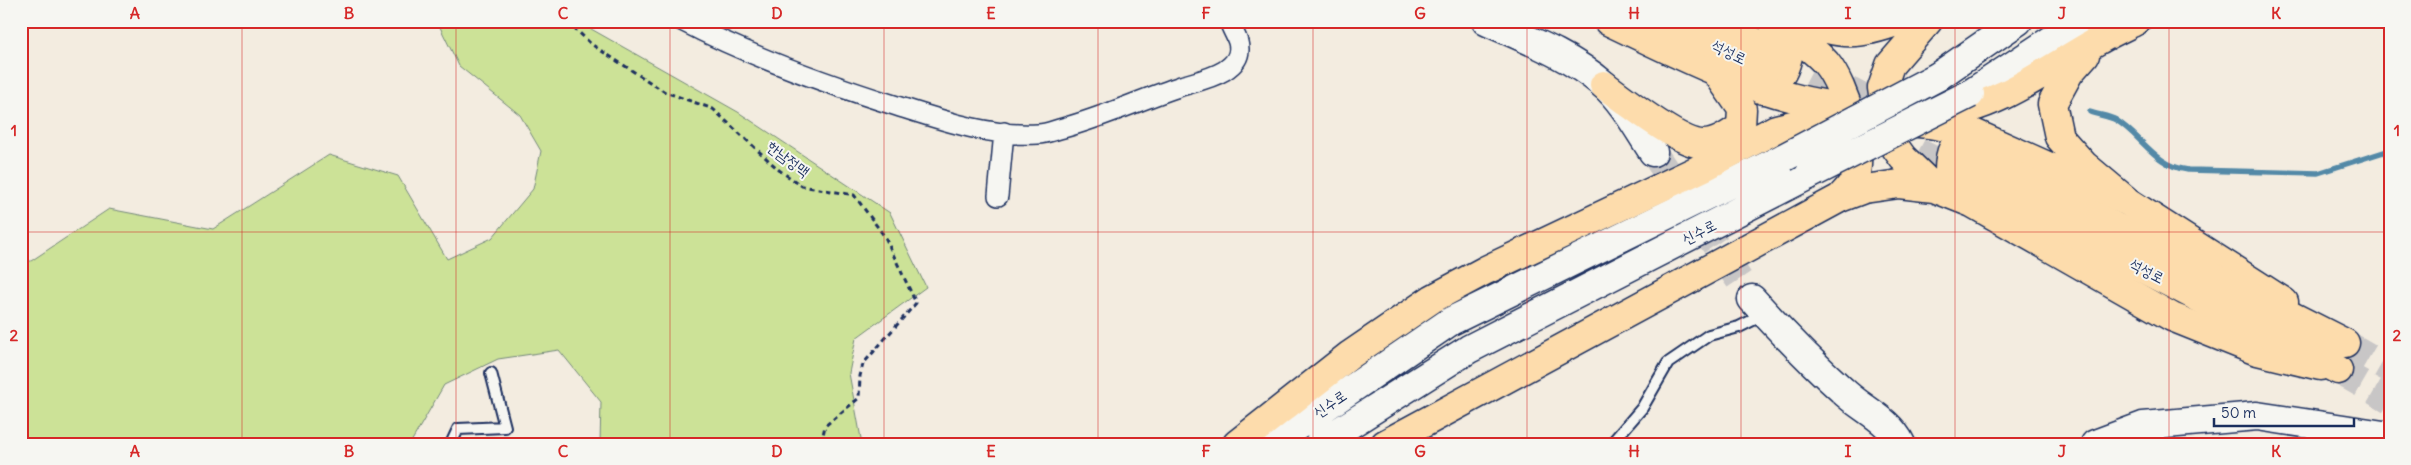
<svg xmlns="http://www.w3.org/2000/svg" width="2411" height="465" font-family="Delius,'Poor Story',sans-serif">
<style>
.green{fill:#cce297;stroke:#74887a}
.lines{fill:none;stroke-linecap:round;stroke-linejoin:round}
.stream{stroke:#5389a7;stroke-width:5.5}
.secondary-tunnel{stroke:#c8c6c6;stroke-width:28;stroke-dasharray:28 14;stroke-linecap:butt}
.highway-tunnel{stroke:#c8c6c6;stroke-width:28;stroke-dasharray:28 14;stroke-linecap:butt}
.lane-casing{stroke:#1b2f5e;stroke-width:14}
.street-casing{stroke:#1b2f5e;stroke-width:22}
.secondary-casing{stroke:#1b2f5e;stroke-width:31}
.primary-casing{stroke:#1b2f5e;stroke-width:31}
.highway-casing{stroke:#1b2f5e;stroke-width:31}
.path{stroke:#1b2f5e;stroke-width:3;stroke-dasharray:5 4;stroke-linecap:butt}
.lane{stroke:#f6f6f2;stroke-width:10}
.street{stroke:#f6f6f2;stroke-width:19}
.secondary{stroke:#f6f6f2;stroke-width:28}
.primary{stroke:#fddcac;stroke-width:28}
.highway{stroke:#fddcac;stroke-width:28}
.secondary-bridge-casing{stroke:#1b2f5e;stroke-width:31;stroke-linecap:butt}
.secondary-bridge{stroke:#f6f6f2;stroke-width:28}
.grid{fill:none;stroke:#d62828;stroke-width:1;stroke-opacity:0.55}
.labels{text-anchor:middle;stroke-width:4;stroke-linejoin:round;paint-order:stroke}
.street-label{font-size:15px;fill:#1b2f5e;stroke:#f6f6f2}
.neatline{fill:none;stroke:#d62828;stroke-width:2}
.grid-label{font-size:16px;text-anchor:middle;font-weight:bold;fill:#d62828}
</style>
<rect width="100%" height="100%" fill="#f3ece0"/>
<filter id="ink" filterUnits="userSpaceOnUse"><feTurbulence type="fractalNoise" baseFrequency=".02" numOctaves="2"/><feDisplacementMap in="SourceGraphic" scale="10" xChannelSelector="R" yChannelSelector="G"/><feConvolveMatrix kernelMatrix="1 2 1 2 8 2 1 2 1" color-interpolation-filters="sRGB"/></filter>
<g filter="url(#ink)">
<path class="green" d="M437,21H577L738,112L890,213L926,287L856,338L849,373L862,444H600L601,402L559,350L498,359L444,385L410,444H21V262L31,261L109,209L213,229L329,155L398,176L447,259L492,238L533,189L541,151L520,115L459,66Z"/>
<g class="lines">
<path class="stream" d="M2090,112C2098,115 2109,116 2116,120C2142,136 2155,166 2188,170L2318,173L2390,150"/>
<path class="secondary-tunnel" d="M1653,152L1752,299"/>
<path class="highway-tunnel" d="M1774,52L1898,116
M1881,132L1956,172
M2345,343L2390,369
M2338,370L2390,400"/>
<defs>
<path id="lane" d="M451,444L458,429L505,427L491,373
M1611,444L1642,408L1668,363L1709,335L1739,327L1765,314"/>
<path id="street" d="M682,21C751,57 824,83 897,106C941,120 990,137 1038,134C1046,134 1055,130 1063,128C1104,117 1142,99 1181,86C1201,80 1246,72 1238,42C1236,35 1231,28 1229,21
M998,196L1004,132"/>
<path id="secondary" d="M1486,21C1526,39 1569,55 1603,84C1624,102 1638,130 1653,152
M1937,77L2018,21
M1970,94L2080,21
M1752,299C1781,331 1810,361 1842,390C1861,409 1889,419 1901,444
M1274,444L1293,429L1451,321L1785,157
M1319,444L1469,349L1809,175
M2095,444L2143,426L2257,416L2390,436"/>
<path id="primary" d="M1608,21C1684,57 1758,97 1842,107
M1776,21C1792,35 1812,47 1826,63C1845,86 1865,151 1854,179C1852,186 1845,192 1840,198
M1801,21C1843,35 1856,37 1899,21
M1928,21L1890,65L1882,88L1890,140L1903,158L1934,188
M2085,55L2069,73L2052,104L2059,137L2084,165L2128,202L2284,302
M1717,73L1742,109L1741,127L1732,141
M1604,85C1625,100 1679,144 1703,144C1717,144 1729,135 1741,127
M1763,90C1782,79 1786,69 1790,47L1773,23
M1940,114C1997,109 2050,67 2099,40C2111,33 2124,27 2136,21
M1961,192L1949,180C1949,155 1949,147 1969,131
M1237,444L1350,355L1432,299L1486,270L1706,166L1776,129L1816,119L1843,116L1929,124L1969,131L2128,202
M1385,444L1840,198L1864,189L1899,184L1934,188L1972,203L2172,317L2257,351L2320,366"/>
<path id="highway" d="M1666,21L1765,69
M1714,21L1774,52
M1964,150L2345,343
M1956,172L2338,370"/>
</defs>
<use href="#lane" class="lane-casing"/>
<use href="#street" class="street-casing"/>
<use href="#secondary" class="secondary-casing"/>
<use href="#primary" class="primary-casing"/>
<use href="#highway" class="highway-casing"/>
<path class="path" d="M567,21L591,44L665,92L713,109L779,170L802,186L854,195L885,237L916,303L863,364L860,376L859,398L825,426L821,444"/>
<use href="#lane" class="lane"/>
<use href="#street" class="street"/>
<use href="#secondary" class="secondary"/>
<use href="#primary" class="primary"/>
<use href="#highway" class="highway"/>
<defs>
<path id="secondary-bridge" d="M1785,157L1937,77
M1809,175L1970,94"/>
</defs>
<use href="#secondary-bridge" class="secondary-bridge-casing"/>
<use href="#secondary-bridge" class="secondary-bridge"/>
</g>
</g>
<path class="grid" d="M242,21V444M456,21V444M670,21V444M884,21V444M1098,21V444M1313,21V444M1527,21V444M1741,21V444M1955,21V444M2169,21V444M21,232H2390"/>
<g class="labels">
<g class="street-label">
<text transform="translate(1729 52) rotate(26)" y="5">석성로</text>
<text transform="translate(788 159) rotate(37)" y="5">한남정맥</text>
<text transform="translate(1699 232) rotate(-27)" y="5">신수로</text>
<text transform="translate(2147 271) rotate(27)" y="5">석성로</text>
<text transform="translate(1330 404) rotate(-34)" y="5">신수로</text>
</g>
</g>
<rect width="2411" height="465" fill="none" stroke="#f6f6f2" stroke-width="55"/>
<path d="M2214 418v8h140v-8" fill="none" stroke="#1b2f5e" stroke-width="2.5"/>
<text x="2221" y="418" font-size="15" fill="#1b2f5e" stroke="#f6f6f2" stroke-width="4" paint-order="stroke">50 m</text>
<rect x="28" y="28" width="2356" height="410" class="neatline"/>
<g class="grid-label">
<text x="135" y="19">A</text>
<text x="349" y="19">B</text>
<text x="563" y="19">C</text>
<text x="777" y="19">D</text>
<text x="991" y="19">E</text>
<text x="1206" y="19">F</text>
<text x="1420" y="19">G</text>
<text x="1634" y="19">H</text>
<text x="1848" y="19">I</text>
<text x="2062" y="19">J</text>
<text x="2276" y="19">K</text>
<text x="14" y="136">1</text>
<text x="2397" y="136">1</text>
<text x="14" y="341">2</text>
<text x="2397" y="341">2</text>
<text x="135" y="457">A</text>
<text x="349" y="457">B</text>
<text x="563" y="457">C</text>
<text x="777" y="457">D</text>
<text x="991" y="457">E</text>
<text x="1206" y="457">F</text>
<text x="1420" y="457">G</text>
<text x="1634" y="457">H</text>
<text x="1848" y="457">I</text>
<text x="2062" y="457">J</text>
<text x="2276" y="457">K</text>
</g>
</svg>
